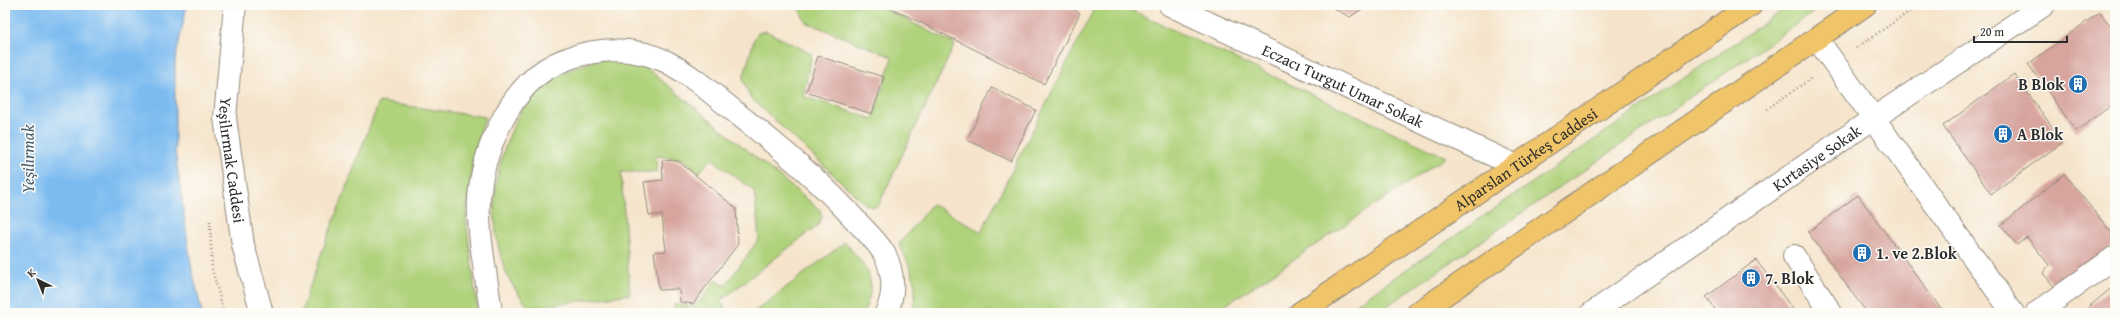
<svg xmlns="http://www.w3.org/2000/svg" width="2120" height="318" font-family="'Gentium Book Plus',serif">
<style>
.green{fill:#afd27a;stroke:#6d7e52}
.water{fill:#7cbbf0;stroke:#54738e}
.building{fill:#d7a49e}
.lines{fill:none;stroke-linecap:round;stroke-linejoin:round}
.minor-casing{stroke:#90887b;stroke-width:24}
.highway-casing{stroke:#90887b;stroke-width:24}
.path{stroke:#90887b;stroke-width:2.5;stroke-dasharray:1 3;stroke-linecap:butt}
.minor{stroke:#fff;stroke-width:22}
.highway{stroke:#f0c469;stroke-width:22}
.labels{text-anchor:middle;stroke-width:3;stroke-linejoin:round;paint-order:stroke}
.poi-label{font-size:16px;font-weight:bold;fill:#2b2b2b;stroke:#fdfcf7;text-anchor:start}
.street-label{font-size:16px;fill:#2b2b2b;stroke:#fdfcf7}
.water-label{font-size:17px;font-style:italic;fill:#475d70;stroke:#fdfcf7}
</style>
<rect width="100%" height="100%" fill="#fdfcf7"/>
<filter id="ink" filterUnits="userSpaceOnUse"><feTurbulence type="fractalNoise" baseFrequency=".025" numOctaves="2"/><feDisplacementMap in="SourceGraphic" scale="8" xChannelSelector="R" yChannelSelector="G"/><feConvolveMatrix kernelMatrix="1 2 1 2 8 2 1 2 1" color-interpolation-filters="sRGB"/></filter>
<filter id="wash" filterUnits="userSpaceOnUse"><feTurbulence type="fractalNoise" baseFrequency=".012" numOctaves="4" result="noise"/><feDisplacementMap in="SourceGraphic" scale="16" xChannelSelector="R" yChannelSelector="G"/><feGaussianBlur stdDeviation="0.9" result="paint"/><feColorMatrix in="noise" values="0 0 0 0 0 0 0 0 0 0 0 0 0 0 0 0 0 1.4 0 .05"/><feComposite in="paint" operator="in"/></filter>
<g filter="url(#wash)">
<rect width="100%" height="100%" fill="#f5e4cb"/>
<path class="green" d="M800,5H877L955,44L878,206L872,207L866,205L750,97L743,79L755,37L758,33L766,31L812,54L803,96L873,119L892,57L806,22L800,12Z
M1096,5H1120L1446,157L1214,313H911C921,285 911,269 899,244L932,204L981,232Z
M1790,5H1824L1377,313H1343Z
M599,59L629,60L648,69L820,210L822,218L818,225L720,301L726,309L721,313H675L674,304L695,307L716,280L725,286L759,239L755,196L753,190L712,159L699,172L683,159L656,156L657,172H621L630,294L529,308C519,295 509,282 504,267C488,220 493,170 514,125C519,113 525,101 534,92C551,75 578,67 599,59Z
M379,102L485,117L473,160L466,219L478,313H301L320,257Z
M845,242C866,268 880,279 863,313H753Z"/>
<path class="water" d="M5,5H187L175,61V151L191,265L202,313H5Z"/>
<g id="blocks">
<path class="building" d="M885,5H1064L1080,13L1044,84Z
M1327,5H1368L1350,17Z
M2100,12L2115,32V103L2076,131L2028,64Z
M818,56L884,77L872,114L806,92Z
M2014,74L2063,142L1991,194L1943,126Z
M992,88L1036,110L1011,161L967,140Z
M662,160L678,161L736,208L738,244L693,304L680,302L679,289L659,290L654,252L666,251L662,215H649L644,182L663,180Z
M2064,174L2115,237V243L2056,289L2043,273L2049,265L2027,237L2017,245L2001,225Z
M1858,195L1887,235L1944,313H1867L1837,272L1808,232Z
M1756,260L1786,300L1796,313H1718L1706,297Z
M2115,285V313H2081L2084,311Z"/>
</g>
</g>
<g filter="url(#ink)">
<use href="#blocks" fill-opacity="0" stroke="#90887b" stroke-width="1"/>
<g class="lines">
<defs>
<g id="minor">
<path id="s1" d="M235,5L225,118L243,245L262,313"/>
<path id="s2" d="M1170,5L1516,166"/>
<path d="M1817,39L2013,313"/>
<path d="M1794,256L1831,313"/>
<path d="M491,313C487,278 477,233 479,198C482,154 508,93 546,69C572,53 610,46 640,53C648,54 658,58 665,61C689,73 714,95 734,111C778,146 822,182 859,224C868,233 879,244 885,255C894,273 895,295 886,313"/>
<path id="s3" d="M1592,313L1874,118L2044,5"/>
<path d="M2037,313L2115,257"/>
</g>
<g id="highway">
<path id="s4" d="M1300,313L1751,5"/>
<path d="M1418,313L1865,5"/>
</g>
</defs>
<use href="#minor" class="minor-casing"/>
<use href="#highway" class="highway-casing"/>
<path class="path" d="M1856,48L1919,5
M1767,109L1812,78
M210,221L212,269L224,313"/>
<use href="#minor" class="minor"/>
<use href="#highway" class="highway"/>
</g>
</g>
<defs>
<symbol id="building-disc" viewBox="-11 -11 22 22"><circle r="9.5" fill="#1f6fb2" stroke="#fdfcf7"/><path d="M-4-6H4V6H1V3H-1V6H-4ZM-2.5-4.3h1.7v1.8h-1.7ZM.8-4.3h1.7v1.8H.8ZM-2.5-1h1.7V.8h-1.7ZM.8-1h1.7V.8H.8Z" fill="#fff"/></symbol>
</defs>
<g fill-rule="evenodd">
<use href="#building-disc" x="2067" y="73" width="22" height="22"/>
<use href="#building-disc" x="1992" y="123" width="22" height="22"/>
<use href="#building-disc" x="1851" y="242" width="22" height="22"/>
<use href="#building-disc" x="1740" y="267" width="22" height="22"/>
</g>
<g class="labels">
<g class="poi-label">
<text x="2064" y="90" text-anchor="end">B Blok</text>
<text x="2017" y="140">A Blok</text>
<text x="1876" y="259">1. ve 2.Blok</text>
<text x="1765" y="284">7. Blok</text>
</g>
<g class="street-label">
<text dy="6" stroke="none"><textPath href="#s2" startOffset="191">Eczacı Turgut Umar Sokak</textPath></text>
<text dy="6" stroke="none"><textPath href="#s3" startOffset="273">Kırtasiye Sokak</textPath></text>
<text dy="6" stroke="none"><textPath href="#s4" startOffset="273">Alparslan Türkeş Caddesi</textPath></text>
<text dy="6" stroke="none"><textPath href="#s1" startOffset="156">Yeşilırmak Caddesi</textPath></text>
</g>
<g class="water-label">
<text transform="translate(28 159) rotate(-90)" y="6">Yeşilırmak</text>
</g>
</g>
<rect width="2120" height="318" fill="none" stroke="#fdfcf7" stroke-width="20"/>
<g transform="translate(38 280) rotate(317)" stroke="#fdfcf7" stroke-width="3" paint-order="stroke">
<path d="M0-3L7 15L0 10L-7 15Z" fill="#2b2b2b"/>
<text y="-6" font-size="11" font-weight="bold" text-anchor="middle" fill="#2b2b2b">K</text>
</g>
<path d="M1974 36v6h93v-6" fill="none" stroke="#2b2b2b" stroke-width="2"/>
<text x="1980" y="36" font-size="12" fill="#2b2b2b" stroke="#fdfcf7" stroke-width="3" paint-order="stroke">20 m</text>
</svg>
